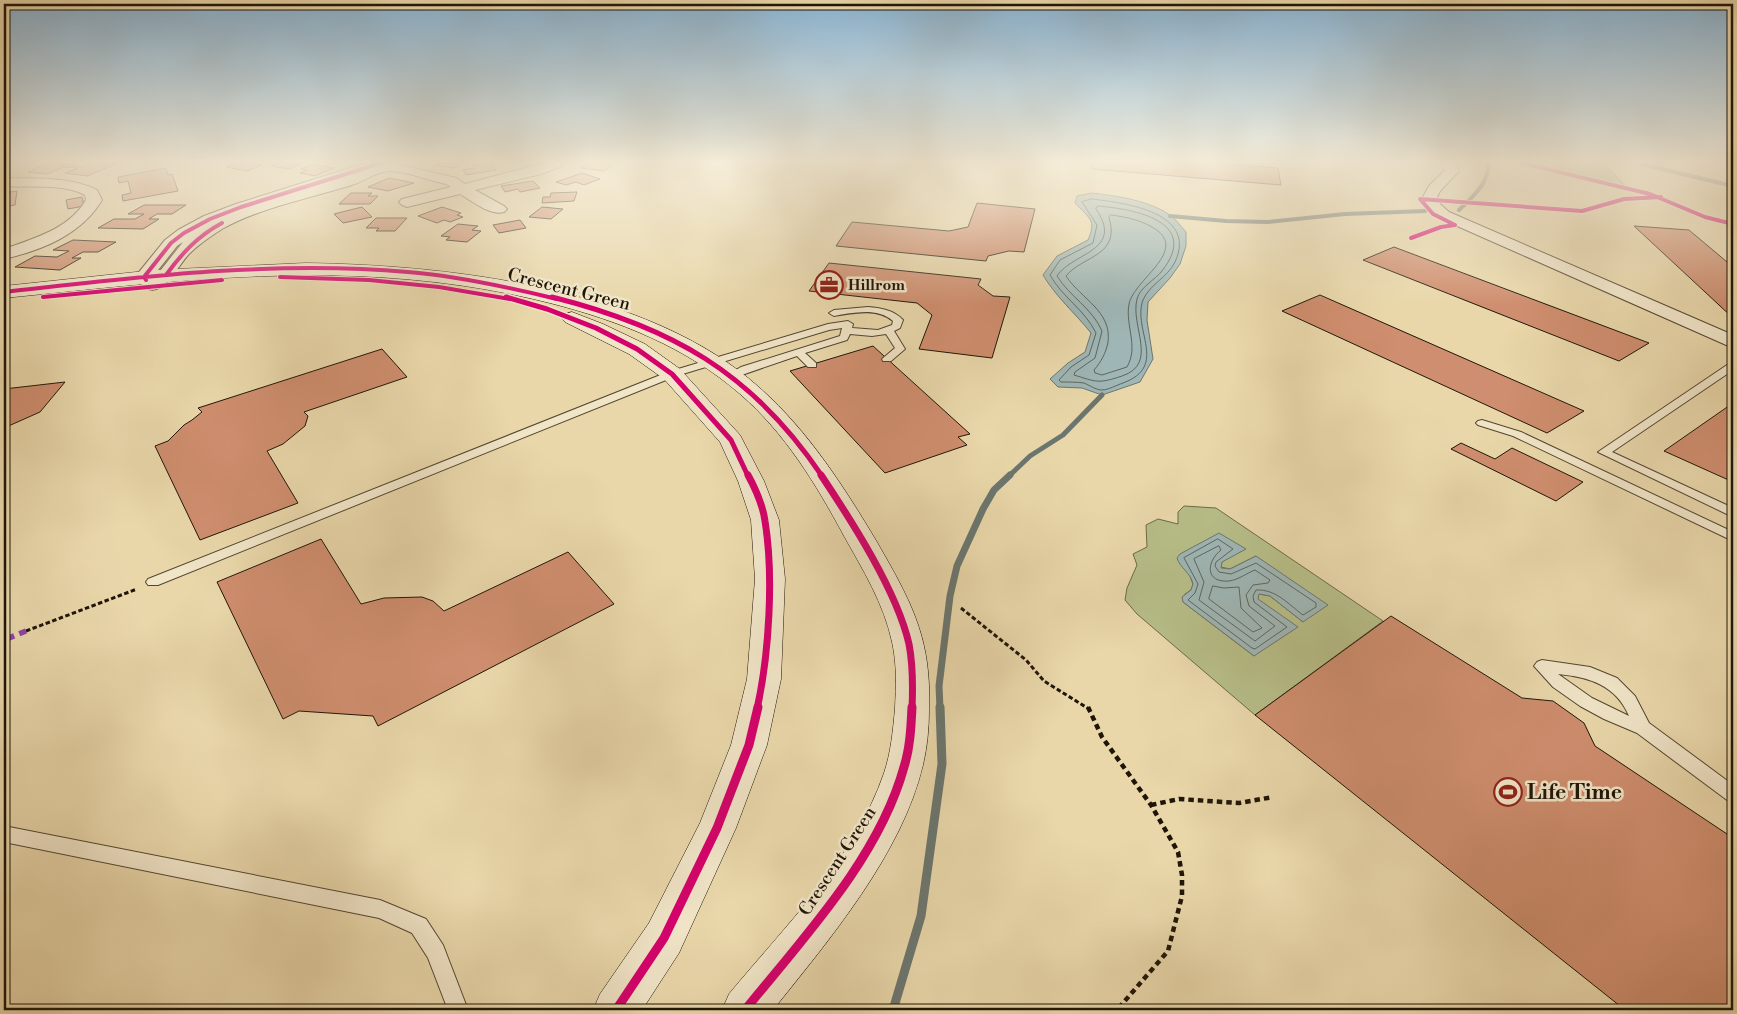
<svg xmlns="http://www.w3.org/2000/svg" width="1737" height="1014" font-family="'Libre Bodoni',serif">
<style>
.green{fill:#b7be88;stroke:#6b6a48;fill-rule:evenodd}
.water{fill:#9eb6b5;stroke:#6b766f}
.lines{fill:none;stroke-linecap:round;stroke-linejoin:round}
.shore{stroke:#5e665e;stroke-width:1}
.stream-far3{stroke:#6b766f;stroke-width:4}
.stream-far2{stroke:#6b766f;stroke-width:5}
.stream-far1{stroke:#6b766f;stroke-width:7}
.stream{stroke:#6b766f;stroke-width:9}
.building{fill:#cf8e6f;stroke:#1f1507}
.lane-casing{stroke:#524630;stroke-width:2}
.street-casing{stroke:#524630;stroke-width:2}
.secondary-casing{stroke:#1f1507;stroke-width:1}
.path-far1{stroke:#1f1507;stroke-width:3;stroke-dasharray:4.5 2.5;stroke-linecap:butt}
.path{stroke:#1f1507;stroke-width:4.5;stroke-dasharray:5.5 4;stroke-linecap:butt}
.lane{fill:#f1e5c8;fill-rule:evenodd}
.street{fill:#f1e5c8;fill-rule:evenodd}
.secondary{fill:#f1e5c8;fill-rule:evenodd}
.quiet{stroke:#8e44ad;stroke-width:5.5;stroke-dasharray:11 5.5;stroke-linecap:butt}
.cycleway-far3-casing{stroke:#f1e5c8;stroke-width:5.5}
.cycleway-far2-casing{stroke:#f1e5c8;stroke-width:8}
.cycleway-far1-casing{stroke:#f1e5c8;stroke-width:10}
.cycleway-casing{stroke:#f1e5c8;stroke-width:12}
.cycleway-far3{stroke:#d6006c;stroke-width:4}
.cycleway-far2{stroke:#d6006c;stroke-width:5}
.cycleway-far1{stroke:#d6006c;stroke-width:7}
.cycleway{stroke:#d6006c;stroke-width:9}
.labels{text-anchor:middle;stroke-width:5;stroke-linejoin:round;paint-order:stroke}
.far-poi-label{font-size:15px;font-weight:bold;fill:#1f1507;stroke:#f1e5c8;text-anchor:start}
.street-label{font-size:18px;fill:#1f1507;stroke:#f1e5c8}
.near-poi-label{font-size:21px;font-weight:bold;fill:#1f1507;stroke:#f1e5c8;text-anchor:start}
</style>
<rect width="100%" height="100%" fill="#e9d7aa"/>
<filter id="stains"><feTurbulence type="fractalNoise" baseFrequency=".004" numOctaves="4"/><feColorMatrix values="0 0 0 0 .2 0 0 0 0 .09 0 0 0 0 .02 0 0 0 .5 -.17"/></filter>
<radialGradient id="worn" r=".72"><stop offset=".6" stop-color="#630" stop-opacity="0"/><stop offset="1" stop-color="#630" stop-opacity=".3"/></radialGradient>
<path class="green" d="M1519,163H1603L1629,190Z
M1184,506L1216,508L1383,621L1255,715L1137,614L1125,600L1127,588L1137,565L1133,554L1147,547L1146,525L1158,519L1178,524V512ZM1256,556L1303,622L1270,596L1259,594L1257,597L1254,656L1183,602L1185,594L1191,590L1193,584L1188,571L1222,562L1221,567L1230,569Z"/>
<path class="water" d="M1092,193C1117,196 1148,200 1170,215C1176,219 1181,227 1186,232V246L1180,264L1170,278L1148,302L1147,320L1153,359L1140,382L1102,395L1082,388L1058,387L1050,379L1068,363L1085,352L1091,333C1075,313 1056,297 1043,275L1057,256L1088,240C1097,220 1089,218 1075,203L1077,196Z
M1219,533L1246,549L1222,562L1221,568L1230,569L1256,556L1328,605L1303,622L1270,596L1259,594L1258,599L1298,627L1254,656L1183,602L1182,597L1191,590L1193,584C1191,573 1180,568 1177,558L1180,554Z"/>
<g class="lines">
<path class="shore" d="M1092,199C1125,203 1198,212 1175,262C1168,277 1149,285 1143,300C1132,330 1169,366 1123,383C1117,385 1108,390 1102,390C1096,390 1089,385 1084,383C1077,382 1068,382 1061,382L1059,380L1071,367L1089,355L1096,333C1085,310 1062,297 1050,275L1060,260L1093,243L1097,225L1082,202Z
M1098,206C1134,209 1201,221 1162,271C1155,280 1140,287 1137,299C1130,326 1159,364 1122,376C1098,384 1097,382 1074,375L1075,372L1095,358L1102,331C1092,308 1070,297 1057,276C1073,252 1125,251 1096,209Z
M1111,215C1127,217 1145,221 1158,231C1185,253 1134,280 1129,304C1125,326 1139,346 1127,367L1102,375L1095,373L1094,370C1101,362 1106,353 1108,342C1112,311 1081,299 1066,276C1083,255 1121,257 1109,217Z
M1218,539L1233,549L1216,562L1215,566L1219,572L1231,574L1256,563L1316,603V607L1303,615C1288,604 1276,589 1256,590L1253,596L1254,602L1287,627L1255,649L1252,648L1188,600L1195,593L1198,584L1184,558Z
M1219,546L1221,550C1206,562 1205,583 1229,581C1238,580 1247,573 1255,570L1270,580L1268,583L1253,585L1246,595L1249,606L1275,626L1255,641L1199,600L1204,582L1194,559Z
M1213,586L1224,588L1239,587L1241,608L1262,628L1253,632L1209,599Z"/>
<path class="stream-far3" d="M1637,163L1733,186
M1459,210C1473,196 1489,184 1488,163
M1170,216L1226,221L1268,222L1345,214L1425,211"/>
<path class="stream-far2" d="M1009,476L1030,456L1063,435L1102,395"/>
<path class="stream-far1" d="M940,709L939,686L950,596L957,566L983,509L994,490L1010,475"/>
<path class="stream" d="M893,1010L921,916L942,764L940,707"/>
</g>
<path class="building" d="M47,163H74L68,165L82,167L90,163H118L87,176L65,173L78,168L64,167L47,174L28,172Z
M237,163H256L262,165L247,171L226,167Z
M278,163H303L289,169L271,166Z
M439,163H464L454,168L435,165Z
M491,163L496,170L466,175L463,170L474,168L472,166Z
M588,163H612L608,166H612L604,171L580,168Z
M1092,163H1216L1278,168L1281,185L1092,169Z
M313,164L334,168L315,176L300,173L307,170L301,169Z
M166,168L168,175L172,174L178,191L123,201L122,195L131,193L128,181L119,183L118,177Z
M582,173L600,179L584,185L576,182L566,185L556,182Z
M389,178L414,183L388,191L368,187Z
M533,181L540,188L520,192L518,189L505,192L501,186Z
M17,191L15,205L4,207V193Z
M577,192L574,201L542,203L543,197H550L551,193Z
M351,193H372L368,196H378L370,204H339Z
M82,197L84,206L68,209L66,200Z
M977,203L1035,209L1024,252L1009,251L988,256L986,261L836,246L852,222L949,231L968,227Z
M144,205H186L172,214H157L149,219H159L143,229L98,228L114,219H135L144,214H128Z
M362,207L372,217L343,223L334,214Z
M442,207L461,213L457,215L463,217L450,222L444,220L437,223L418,216Z
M542,207L563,209L551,219L529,217Z
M376,218H407L395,231H376L379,228H366Z
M520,220L526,228L499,233L493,225Z
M458,224L478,226L472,230L481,231L467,242L446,240L450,237L441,236Z
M1634,226L1689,230L1733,267V318Z
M73,240L116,242L98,252H83L72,258H81L60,270L15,267L35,256L57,257L69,251L53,250Z
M1394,247L1649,343L1619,361L1363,260Z
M829,263L981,279L978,285L993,296L1010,297L992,358L919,349L932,315L917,303L809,291Z
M1320,295L1584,411L1547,433L1282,311Z
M873,346L970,434L958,437L967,445L885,473L790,371Z
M382,349L407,377L304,412L308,416L305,426L283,444L267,451L298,503L200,540L155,446L168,441L184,425L192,420L202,412L198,408Z
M65,382L40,412L4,428V389Z
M1733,403V482L1664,451Z
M1461,443L1495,459L1512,448L1583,482L1556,501L1451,449Z
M321,539L361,604L384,598L422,597L433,601L444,611L568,552L614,604L378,726L373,716L299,711L283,719L217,582Z
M1391,616L1522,698L1553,701L1584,723L1595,746L1733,838V1010H1625L1255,715Z"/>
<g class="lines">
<defs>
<path id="lane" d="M868,307C881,308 894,310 903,320L900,328L894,331L905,349L891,361H883L882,359L895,348L886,334L872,336L850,334L847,340L805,353L816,363V367H808L797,356L736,377H728L727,375L741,367L840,336L842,328L829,330L676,376L158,585H148L146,582L148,579L668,372L828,324L848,321L853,324L852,328L878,330L892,325L893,321C877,307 853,313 834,316L829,313L834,310Z
M1733,364V370L1612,452L1733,508V517L1598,452L1727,365Z
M1482,420L1521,432L1733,532V541L1513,436L1478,425L1476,423L1478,421Z
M1542,660L1590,667L1617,678L1635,696L1649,723L1733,785V802L1727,800L1637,733L1604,719L1580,706L1553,687L1534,666L1537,662ZM1558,674C1589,677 1616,685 1629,716L1592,698Z
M4,826L380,900L426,919L443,945L468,1010H448L428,958L412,933L379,918L4,842Z"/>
<path id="street" d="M366,163H403L401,165L456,178L465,184L544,163H564L562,166L541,174L475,190L504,206L507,209L504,212C490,216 472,201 460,194L407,207L402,205L399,202L402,199L451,187L446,184C428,180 409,172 391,171C380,170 365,180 355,184C315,197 258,208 222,229C211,236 199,244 189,254C174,270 158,310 135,277L165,240L178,230L204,216L236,204ZM183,242L160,271L155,274L177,246Z
M1442,163H1456L1459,171L1440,191L1437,197L1440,204L1449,212L1733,335V348L1439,218L1428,209L1423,197L1429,186L1445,170Z
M4,178C35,179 69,176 97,190L102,200C81,235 42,250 4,259V249C35,238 69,229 86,200L85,195C62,183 30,188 4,186Z"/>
<path id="secondary" d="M306,263C451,265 650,288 761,389C809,432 844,487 877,542C912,603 932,639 929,711C929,729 927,748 923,765C902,854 829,940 773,1010H722L729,994C785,926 855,858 884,773C891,752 893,730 895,708C896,686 897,664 892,642C884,604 863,570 844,536C816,484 785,433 740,394C686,347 620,321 550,303C363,256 192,279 4,298V286L155,270Z
M572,312L603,324L645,344L680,369L740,435L764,481L779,520L785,579L781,679L767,745L736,828L679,953L642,1010H593L600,994L649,923L700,823L731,745L747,679L755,579L751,520L738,481L720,442L664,379L629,354L565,322L562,318L565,314Z"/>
</defs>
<use href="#lane" class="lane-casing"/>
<use href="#street" class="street-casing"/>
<use href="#secondary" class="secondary-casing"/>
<path class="path-far1" d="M961,608L1026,660L1044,681L1089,709
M26,631L137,589"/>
<path class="path" d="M1088,707L1102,737L1151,805L1178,852L1182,875V896L1168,951L1117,1010
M1151,805L1179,799L1239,803L1273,797"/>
<use href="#lane" class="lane"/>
<use href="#street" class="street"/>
<use href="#secondary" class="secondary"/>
<path class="quiet" d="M4,640L26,631"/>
<defs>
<path id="cycleway-far3" d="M1522,163L1650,194L1705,217L1733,224
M1420,199L1582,211L1624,199L1661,197
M1411,238L1441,227L1455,225L1433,214L1420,199
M166,275C182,253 198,236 222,223
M280,277L369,280L439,287L510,299
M146,280L144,277L171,243L184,233L210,219L241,207L381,163
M4,292C138,277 273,260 408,272C458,276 508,287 557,299
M43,297L222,280"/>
<path id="cycleway-far2" d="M506,297L547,309L596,328L637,349L672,374L731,440L748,476
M552,297C671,327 752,372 822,476"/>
<path id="cycleway-far1" d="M748,475C755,488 763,506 765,521C774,576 769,655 757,709
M821,475C851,520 897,591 909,644C913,665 913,687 912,709"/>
<path id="cycleway" d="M616,1010L664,938L717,828L749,745L758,707
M745,1010C803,938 879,858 904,767C910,748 911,728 912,707"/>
</defs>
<use href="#cycleway-far3" class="cycleway-far3-casing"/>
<use href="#cycleway-far2" class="cycleway-far2-casing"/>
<use href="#cycleway-far1" class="cycleway-far1-casing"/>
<use href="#cycleway" class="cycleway-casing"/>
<use href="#cycleway-far3" class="cycleway-far3"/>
<use href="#cycleway-far2" class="cycleway-far2"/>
<use href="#cycleway-far1" class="cycleway-far1"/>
<use href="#cycleway" class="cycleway"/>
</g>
<linearGradient id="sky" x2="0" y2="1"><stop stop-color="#8ab5d4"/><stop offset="0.53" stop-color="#f5edd9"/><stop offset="1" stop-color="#f5edd9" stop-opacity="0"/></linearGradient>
<rect width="1737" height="305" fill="url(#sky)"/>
<defs>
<symbol id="office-ring" viewBox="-11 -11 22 22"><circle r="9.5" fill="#f1e5c8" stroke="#8f2418" stroke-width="1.5"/><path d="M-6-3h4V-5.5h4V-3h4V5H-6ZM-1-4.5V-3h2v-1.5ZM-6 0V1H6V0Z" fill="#8f2418"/></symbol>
<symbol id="stadium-ring" viewBox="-11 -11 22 22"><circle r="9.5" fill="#f1e5c8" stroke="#8f2418" stroke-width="1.5"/><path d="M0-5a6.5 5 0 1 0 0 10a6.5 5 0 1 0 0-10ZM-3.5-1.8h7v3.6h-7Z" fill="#8f2418"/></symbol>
</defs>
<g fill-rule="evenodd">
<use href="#office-ring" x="813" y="269" width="32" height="32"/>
<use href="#stadium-ring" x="1492" y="776" width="32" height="32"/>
</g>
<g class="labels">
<g class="far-poi-label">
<text x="848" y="290">Hillrom</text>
</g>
<g class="street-label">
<text transform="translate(569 289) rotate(14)" y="6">Crescent Green</text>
<text transform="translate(837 861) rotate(-57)" y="6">Crescent Green</text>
</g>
<g class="near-poi-label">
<text x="1527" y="799">Life Time</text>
</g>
</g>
<rect width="1737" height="1014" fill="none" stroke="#e9d7aa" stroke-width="20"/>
<rect x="5" y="5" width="1727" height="1004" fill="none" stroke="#1f1507" stroke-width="2.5"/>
<rect x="10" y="10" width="1717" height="994" fill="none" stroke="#1f1507"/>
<rect width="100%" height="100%" filter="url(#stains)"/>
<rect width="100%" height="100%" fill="url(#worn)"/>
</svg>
